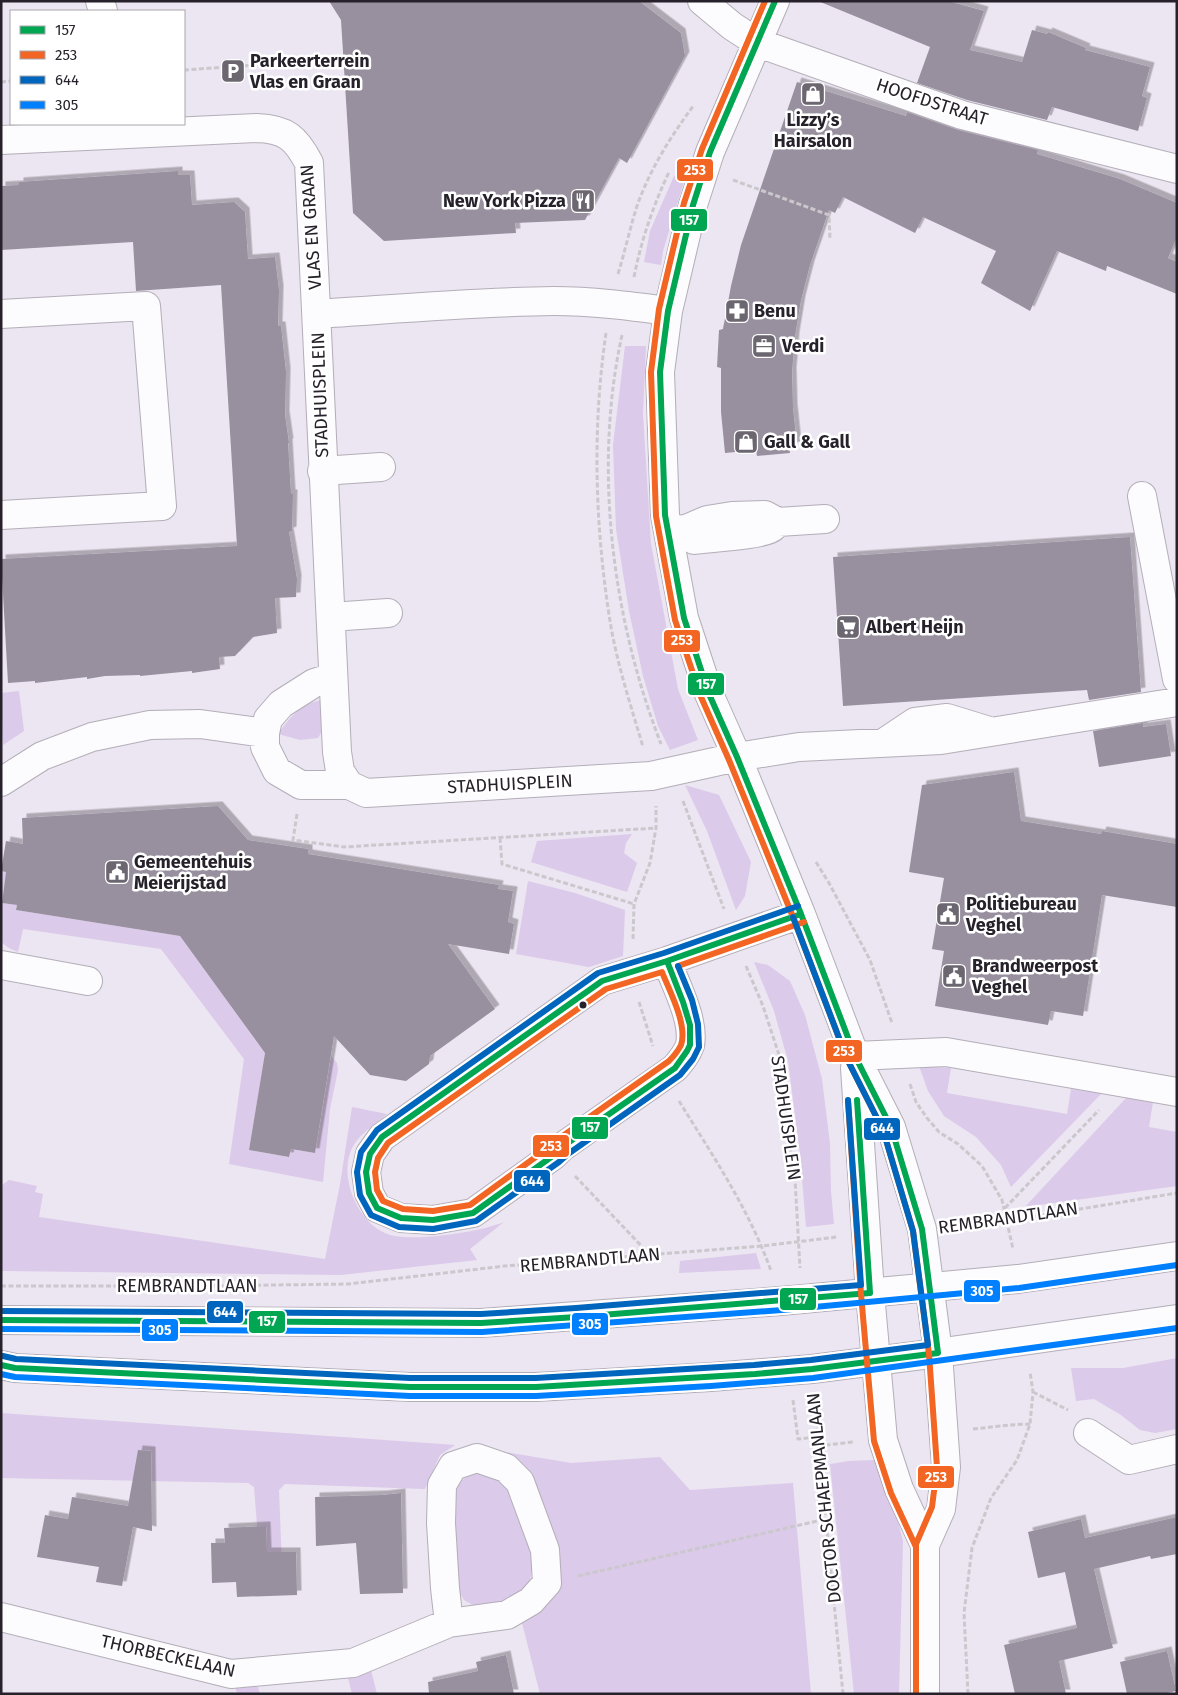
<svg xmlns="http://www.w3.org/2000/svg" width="1178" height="1695" font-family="'Fira Sans',sans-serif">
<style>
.green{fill:#dbcae9}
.building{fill:#98909f;filter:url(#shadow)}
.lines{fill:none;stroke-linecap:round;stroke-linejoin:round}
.minor-casing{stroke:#b3aeb8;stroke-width:30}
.major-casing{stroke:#b3aeb8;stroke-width:30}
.path{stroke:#cbc8cd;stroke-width:3;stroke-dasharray:5 2.5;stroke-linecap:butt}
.minor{stroke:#fcfbfd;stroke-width:28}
.major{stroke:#fcfbfd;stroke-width:28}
.bus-1-casing{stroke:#fff;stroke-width:10}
.bus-2-casing{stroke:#fff;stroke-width:10}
.bus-3-casing{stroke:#fff;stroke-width:10}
.bus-4-casing{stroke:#fff;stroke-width:10}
.bus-1{stroke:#00a651;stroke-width:6}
.bus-2{stroke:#f26522;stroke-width:6}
.bus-3{stroke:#0065bd;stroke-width:6}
.bus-4{stroke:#0080ff;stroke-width:6}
.bus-dot{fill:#26212a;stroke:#fff;stroke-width:2}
.labels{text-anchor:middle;stroke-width:5;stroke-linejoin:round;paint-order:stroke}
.poi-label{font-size:18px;font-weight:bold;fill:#26212a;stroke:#fff;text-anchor:start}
.street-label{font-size:18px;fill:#26212a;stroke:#fff}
.line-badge{stroke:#fff;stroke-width:2}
.badge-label{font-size:14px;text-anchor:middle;font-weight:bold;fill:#fff}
</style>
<defs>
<filter id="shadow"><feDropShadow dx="4.5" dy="-4.5" stdDeviation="0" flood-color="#0004"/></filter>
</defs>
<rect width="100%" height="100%" fill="#ece5f2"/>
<path class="green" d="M687,171L663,251L661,265L644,262L650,231L674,176Z
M625,346H646L643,414L651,544L678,689L698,740L670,750L658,726L643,676L629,611L616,529L613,445Z
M19,691L24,731L3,745L1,693Z
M325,700L324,728L318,738L300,740L278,734C290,717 303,701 325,700Z
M685,785L719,795L751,862L745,896L736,910L707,831Z
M632,834L626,843L624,853L637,863L627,892L531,862L537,841Z
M1,871L6,872L2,903L17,905L16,910L180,936L265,1053L249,1150L289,1157L291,1149L315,1153L331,1056L337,1063L338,1070L330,1109L323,1182L229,1164L244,1059L161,949L23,929L18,952L9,948L1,942Z
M528,881L575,893L625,910L623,956L589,967L516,954Z
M754,962L768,965L790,981L805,1015L822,1079L830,1144L831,1191L834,1224L806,1227L800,1154L788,1061L774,1011Z
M919,1066L951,1068L947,1093L1067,1114L1071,1089L1102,1093L1011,1187L1001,1165L976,1137L944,1116L928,1091Z
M1126,1098L1153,1102L1149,1127L1177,1132V1186L1025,1207Z
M352,1107L387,1114C374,1125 356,1136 350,1153C340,1182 360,1226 390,1235C415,1242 480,1232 504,1222L470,1249L477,1260L341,1275L1,1271V1186L9,1180L37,1186L35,1192L43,1194L39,1217L325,1259L340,1184Z
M756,1253L761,1269L679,1273L680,1261Z
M1177,1358V1429L1155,1433L1140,1430L1121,1415L1094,1399L1076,1401L1071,1368H1123Z
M1,1413L455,1445L440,1455L425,1489L285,1484L279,1490L283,1591L261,1574L254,1487L248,1483L1,1478Z
M487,1449L571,1463L660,1457L690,1490L793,1483L811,1694H540L520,1615L549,1601L556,1566Z
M876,1460L890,1491L903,1541L899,1694H854L830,1464L849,1461Z
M481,1471L509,1483L534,1548L533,1566L529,1584L518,1596L488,1608H478L464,1600L456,1586L454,1493C460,1480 467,1474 481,1471Z
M370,1666L377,1694H352L346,1670Z
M235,1686L258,1687L260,1694H237Z"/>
<path class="building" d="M329,1H639L681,33L685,56L627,163L619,158L585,220L515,223L516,233L384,241L353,213L341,20Z
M818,1H948L984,11L970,50L1022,62L1032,30L1047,34L1048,32L1086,48L1085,50L1150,67L1142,96L1147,98L1138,131L1052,107L1047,120L967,100L917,83L930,47Z
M797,82L906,116L907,112L958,130L1038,150L1037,154L1120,179L1177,203V237L1168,258L1177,262V294L1107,266L1106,271L1057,251L1030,311L981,283L996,251L923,217L915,233L843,197L835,213L829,210L810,265L801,300L795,336L792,372L793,408L797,446L789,447L790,453L757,456L756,450L725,453L721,412V368L717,367L719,330L723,329L731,286L741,245Z
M178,171V175H190L192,205L234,202L245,212L248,259L275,257L279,290L278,326H281L286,372L285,415L289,443H288L291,494H293L292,531L289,532L297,579L296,597L275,598L277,633L253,637L235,656L219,657L220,669L192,673V671L140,676V675L105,676L87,679V677L35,683V681L8,683L1,559L237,546L221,285L136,291L133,242L1,250V186L19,185V182Z
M1130,537L1141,692L1089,700L1087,690L843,706L833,557Z
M1143,723V727L1166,724L1171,756L1099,767L1093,731Z
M1014,772L1021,821L1101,834L1102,831L1177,844V907L1102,895L1083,1016L1051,1011L1048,1025L935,1006L944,951L932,949L944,878L909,872L922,785Z
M218,806L248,840L308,849V854L499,885L498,889L513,891L508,922L514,924L509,954L448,944L495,1009L430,1056L429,1064L406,1081L370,1075L334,1036L315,1153L291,1149L289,1157L249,1150L265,1053L180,936L16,910L17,905L2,903L6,872L1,871L6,841L23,844L22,818Z
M138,1450L151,1451L152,1531L133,1527L122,1586L96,1582L99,1567L37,1557L45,1515L68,1519L72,1497L128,1506Z
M401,1493L403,1593L360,1594L356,1543L316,1546L315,1497L383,1495Z
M1177,1517V1554L1151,1559L1150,1556L1094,1569L1113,1648L1059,1661L1066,1694H1015L1004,1645L1077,1628L1065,1572L1038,1578L1028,1532L1081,1519L1085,1538Z
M266,1526L267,1552H296L297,1595L237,1597L236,1582L212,1583L211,1543H225L224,1528Z
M1167,1651L1176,1691L1163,1694H1127L1120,1662Z
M506,1655L514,1694H429L428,1682L478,1671L476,1662Z"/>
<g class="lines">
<defs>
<path id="minor" d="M100,1L103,11
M702,1L732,26L758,43L962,115L1177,169
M775,1L710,152L693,205L668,311L660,372L665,515L684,618L709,694L737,757L801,914L855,1056L891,1127L922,1229L938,1353L946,1467L941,1509L925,1545
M1,140L257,128C286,129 296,138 309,163L337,752L340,771L349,785
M1,314L146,306L162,506L1,515
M317,314C396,309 475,302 554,301C592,301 630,306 668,311
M322,471L381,467
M1142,496L1177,679
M668,531L686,529L707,520L732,516L765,515L778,522L825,519
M694,540C708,538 766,535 773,527
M331,617L388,613
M265,733L268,719L281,704L314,683L333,677
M885,742L915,722L947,718L986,730
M1,782L42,756L92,737L150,725L200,724L265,733V747L277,771L301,785H349L366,793L651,776L737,757L799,747L941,740L1177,702
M667,961C675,984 695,1020 690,1045C687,1054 681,1061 675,1068L562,1147L554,1155L473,1213L433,1220L401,1218L377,1208L369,1193L366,1172L370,1154L382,1137L602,981L667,961L801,914
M1,965L88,981
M855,1056L946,1052L1177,1092
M855,1068L870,1293L883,1440L899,1489L925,1545V1694
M1088,1433L1129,1460L1177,1449
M1,1617L231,1674L353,1663L449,1623L507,1615L531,1601L547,1583L545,1550L520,1482L506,1468L477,1458L453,1466L442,1485L441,1523L445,1588L449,1623"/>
<path id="major" d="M1,1320L481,1323L781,1301L1018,1279L1177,1256
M1,1365L15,1368L410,1387H536L711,1377L812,1369L938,1353L1177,1319"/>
</defs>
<use href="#minor" class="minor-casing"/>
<use href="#major" class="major-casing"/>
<path class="path" d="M184,70L314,61
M1,82L11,81
M733,180L829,215L830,239
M618,274C625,251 630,228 637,206C650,169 671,136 694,105
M634,277C641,241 653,206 669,172
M606,333C592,429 595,526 610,621C617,664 631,706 643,747
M622,335C593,467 612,618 661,744
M683,801L724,909
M297,814L293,840L344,847L656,828
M500,838L502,864L634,904
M816,862L829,883L870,960L892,1023
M633,939L634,904L650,863L656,828V806
M746,966L763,1006L782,1064L787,1128L795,1179L800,1268
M639,1002L653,1046
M910,1084L916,1102L927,1118L939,1132L958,1144L982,1166L1002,1200L1013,1249
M679,1101C713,1156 750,1211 771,1271
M575,1176L650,1255
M1005,1208L1099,1110
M952,1226L1008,1221L1177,1193
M1,1286H198L348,1284L505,1266L762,1246L837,1237
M1033,1392L1068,1410
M814,1398L843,1694
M793,1400L798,1439L817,1437
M973,1429L1010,1425L1030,1424
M818,1446L853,1442
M578,1576L826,1519
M968,1694L964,1613L972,1548L991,1498L1017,1460L1030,1424L1033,1392L1030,1372"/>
<use href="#minor" class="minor"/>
<use href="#major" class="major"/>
<defs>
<path id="bus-1" d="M667,961L683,1002L690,1025V1045L687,1051L675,1068L562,1147L554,1155L473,1213L433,1220L401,1218L377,1208L369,1193L366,1172L370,1154L382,1137L602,981Z
M667,961L801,914
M1,1320L481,1323L577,1317L870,1293L857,1100
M1,1365L15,1368L410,1387H536L755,1374L812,1369L938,1353L922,1229L891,1127L855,1056L801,914L737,757L709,694L684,618L665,515L660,372L668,311L693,205L710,152L775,1"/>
<path id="bus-2" d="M765,1L702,149L684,203L659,309L651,372L656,516L675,620L701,697L729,760L793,917L847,1059L883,1130L913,1231L929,1354L937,1467L932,1507L916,1544V1694
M678,966L804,922
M662,972C669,990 688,1025 681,1045C678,1051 673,1057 669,1061L557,1140L548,1148L470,1205L433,1211L403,1209L383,1201L377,1190L375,1172L378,1158L388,1143L606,989Z
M848,1101L861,1294L874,1441L891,1493L916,1547V1569"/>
<path id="bus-3" d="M678,966L692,1000L698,1024L699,1047L693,1059L680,1075L568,1154L559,1162L476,1221L433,1229L399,1227L371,1215L360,1195L357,1172L361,1152L377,1130L598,973L664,953L798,906
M1,1311L481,1314L576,1308L861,1285L848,1100
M3,1356L16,1359L410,1378H536L754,1365L811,1360L928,1345L913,1231L883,1130L847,1059L793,917"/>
<path id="bus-4" d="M1,1329L482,1332L782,1310L1019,1288L1177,1265
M1,1374L15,1377L410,1396H536L711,1386L813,1378L1177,1328"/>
</defs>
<use href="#bus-1" class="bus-1-casing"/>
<use href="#bus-2" class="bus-2-casing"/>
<use href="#bus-3" class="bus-3-casing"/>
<use href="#bus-4" class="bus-4-casing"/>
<use href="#bus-1" class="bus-1"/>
<use href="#bus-2" class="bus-2"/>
<use href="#bus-3" class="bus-3"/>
<use href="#bus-4" class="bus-4"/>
</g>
<defs>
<symbol id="parking-square" viewBox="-11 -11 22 22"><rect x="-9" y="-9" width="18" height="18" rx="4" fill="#6b6670" stroke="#fff"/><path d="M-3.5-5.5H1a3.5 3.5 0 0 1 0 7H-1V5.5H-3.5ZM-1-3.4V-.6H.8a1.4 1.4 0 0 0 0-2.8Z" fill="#fff"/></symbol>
<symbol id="shop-square" viewBox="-11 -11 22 22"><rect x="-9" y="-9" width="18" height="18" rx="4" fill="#6b6670" stroke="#fff"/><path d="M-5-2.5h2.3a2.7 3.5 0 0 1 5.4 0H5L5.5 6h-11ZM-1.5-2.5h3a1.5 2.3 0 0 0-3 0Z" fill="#fff"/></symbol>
<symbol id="restaurant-square" viewBox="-11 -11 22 22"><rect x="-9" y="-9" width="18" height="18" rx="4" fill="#6b6670" stroke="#fff"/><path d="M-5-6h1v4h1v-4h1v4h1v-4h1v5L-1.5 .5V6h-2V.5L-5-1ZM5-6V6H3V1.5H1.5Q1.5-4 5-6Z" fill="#fff"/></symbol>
<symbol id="pharmacy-square" viewBox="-11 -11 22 22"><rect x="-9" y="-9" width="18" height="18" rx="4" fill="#6b6670" stroke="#fff"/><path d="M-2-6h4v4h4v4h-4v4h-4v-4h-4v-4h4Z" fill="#fff"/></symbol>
<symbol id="office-square" viewBox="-11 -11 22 22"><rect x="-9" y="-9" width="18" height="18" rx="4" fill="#6b6670" stroke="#fff"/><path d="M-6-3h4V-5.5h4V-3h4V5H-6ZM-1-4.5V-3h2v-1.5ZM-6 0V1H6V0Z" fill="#fff"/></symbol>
<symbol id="supermarket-square" viewBox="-11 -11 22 22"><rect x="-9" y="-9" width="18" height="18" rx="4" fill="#6b6670" stroke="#fff"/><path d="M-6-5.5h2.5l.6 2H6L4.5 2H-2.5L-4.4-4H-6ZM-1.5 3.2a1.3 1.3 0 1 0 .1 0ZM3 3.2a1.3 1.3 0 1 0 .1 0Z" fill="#fff"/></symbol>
<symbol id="civic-square" viewBox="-11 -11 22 22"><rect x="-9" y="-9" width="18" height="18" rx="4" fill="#6b6670" stroke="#fff"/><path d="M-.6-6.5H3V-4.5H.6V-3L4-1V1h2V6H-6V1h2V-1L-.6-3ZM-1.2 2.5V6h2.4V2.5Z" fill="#fff"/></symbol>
</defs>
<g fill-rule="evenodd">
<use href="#parking-square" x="219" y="57" width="28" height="28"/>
<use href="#shop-square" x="799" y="80" width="28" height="28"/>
<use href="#restaurant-square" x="569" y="187" width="28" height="28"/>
<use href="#pharmacy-square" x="723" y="297" width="28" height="28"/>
<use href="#office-square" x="750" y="332" width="28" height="28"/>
<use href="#shop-square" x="732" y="428" width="28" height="28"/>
<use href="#supermarket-square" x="834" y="613" width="28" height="28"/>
<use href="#civic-square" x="103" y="858" width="28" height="28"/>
<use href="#civic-square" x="934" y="900" width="28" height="28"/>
<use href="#civic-square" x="940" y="962" width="28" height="28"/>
</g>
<circle class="bus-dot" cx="583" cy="1005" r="4.5"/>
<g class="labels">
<g class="poi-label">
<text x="250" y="67">Parkeerterrein<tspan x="250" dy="21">Vlas en Graan</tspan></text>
<text x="813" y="126" text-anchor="middle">Lizzy’s<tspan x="813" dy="21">Hairsalon</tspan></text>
<text x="566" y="207" text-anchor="end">New York Pizza</text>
<text x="754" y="317">Benu</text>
<text x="782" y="352">Verdi</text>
<text x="764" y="448">Gall &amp; Gall</text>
<text x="866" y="633">Albert Heijn</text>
<text x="134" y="868">Gemeentehuis<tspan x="134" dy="21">Meierijstad</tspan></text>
<text x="966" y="910">Politiebureau<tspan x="966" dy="21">Veghel</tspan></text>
<text x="972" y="972">Brandweerpost<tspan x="972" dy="21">Veghel</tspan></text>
</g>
<g class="street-label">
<text transform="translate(932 102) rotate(18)" y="6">HOOFDSTRAAT</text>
<text transform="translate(311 227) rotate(-94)" y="6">VLAS EN GRAAN</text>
<text transform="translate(320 395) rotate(-92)" y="6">STADHUISPLEIN</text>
<text transform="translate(510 784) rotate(-3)" y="6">STADHUISPLEIN</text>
<text transform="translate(786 1118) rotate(82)" y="6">STADHUISPLEIN</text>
<text transform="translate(1008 1218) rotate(-8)" y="6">REMBRANDTLAAN</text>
<text transform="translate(590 1260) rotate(-5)" y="6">REMBRANDTLAAN</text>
<text x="187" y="1292">REMBRANDTLAAN</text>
<text transform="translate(824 1498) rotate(-96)" y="6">DOCTOR SCHAEPMANLAAN</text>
<text transform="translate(168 1656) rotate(13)" y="6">THORBECKELAAN</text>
</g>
</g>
<g class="line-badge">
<rect x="676" y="158" width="38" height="24" rx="5" fill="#f26522"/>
<rect x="670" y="208" width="38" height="24" rx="5" fill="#00a651"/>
<rect x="663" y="629" width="38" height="24" rx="5" fill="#f26522"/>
<rect x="687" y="672" width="38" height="24" rx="5" fill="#00a651"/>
<rect x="825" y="1039" width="38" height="24" rx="5" fill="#f26522"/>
<rect x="571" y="1116" width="38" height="24" rx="5" fill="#00a651"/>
<rect x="863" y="1117" width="38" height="24" rx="5" fill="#0065bd"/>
<rect x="532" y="1134" width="38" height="24" rx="5" fill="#f26522"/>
<rect x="513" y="1169" width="38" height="24" rx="5" fill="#0065bd"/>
<rect x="963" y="1279" width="38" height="24" rx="5" fill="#0080ff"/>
<rect x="779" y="1287" width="38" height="24" rx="5" fill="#00a651"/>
<rect x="206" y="1300" width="38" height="24" rx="5" fill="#0065bd"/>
<rect x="248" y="1310" width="38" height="24" rx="5" fill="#00a651"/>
<rect x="571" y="1312" width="38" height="24" rx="5" fill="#0080ff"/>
<rect x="141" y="1318" width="38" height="24" rx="5" fill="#0080ff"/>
<rect x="917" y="1465" width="38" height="24" rx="5" fill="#f26522"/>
</g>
<g class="badge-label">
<text x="695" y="175">253</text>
<text x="689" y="225">157</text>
<text x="682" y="645">253</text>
<text x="706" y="689">157</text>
<text x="844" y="1056">253</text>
<text x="590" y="1132">157</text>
<text x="882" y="1133">644</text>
<text x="551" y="1151">253</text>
<text x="532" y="1186">644</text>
<text x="982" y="1296">305</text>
<text x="798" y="1304">157</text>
<text x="225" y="1317">644</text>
<text x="267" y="1326">157</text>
<text x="590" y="1329">305</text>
<text x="160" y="1335">305</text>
<text x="936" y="1482">253</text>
</g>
<rect width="1178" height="1695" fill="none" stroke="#26212a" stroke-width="5"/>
<rect x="10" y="10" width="175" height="115" fill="#ffffff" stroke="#a8a6aa"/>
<rect x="20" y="26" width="25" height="8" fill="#00a651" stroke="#a8a6aa"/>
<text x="55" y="35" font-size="15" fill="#26212a">157</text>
<rect x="20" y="51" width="25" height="8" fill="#f26522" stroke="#a8a6aa"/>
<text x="55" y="60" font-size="15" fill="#26212a">253</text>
<rect x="20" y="76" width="25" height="8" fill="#0065bd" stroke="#a8a6aa"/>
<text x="55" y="85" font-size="15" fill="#26212a">644</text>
<rect x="20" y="101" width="25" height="8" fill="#0080ff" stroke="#a8a6aa"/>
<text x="55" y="110" font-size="15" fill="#26212a">305</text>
</svg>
